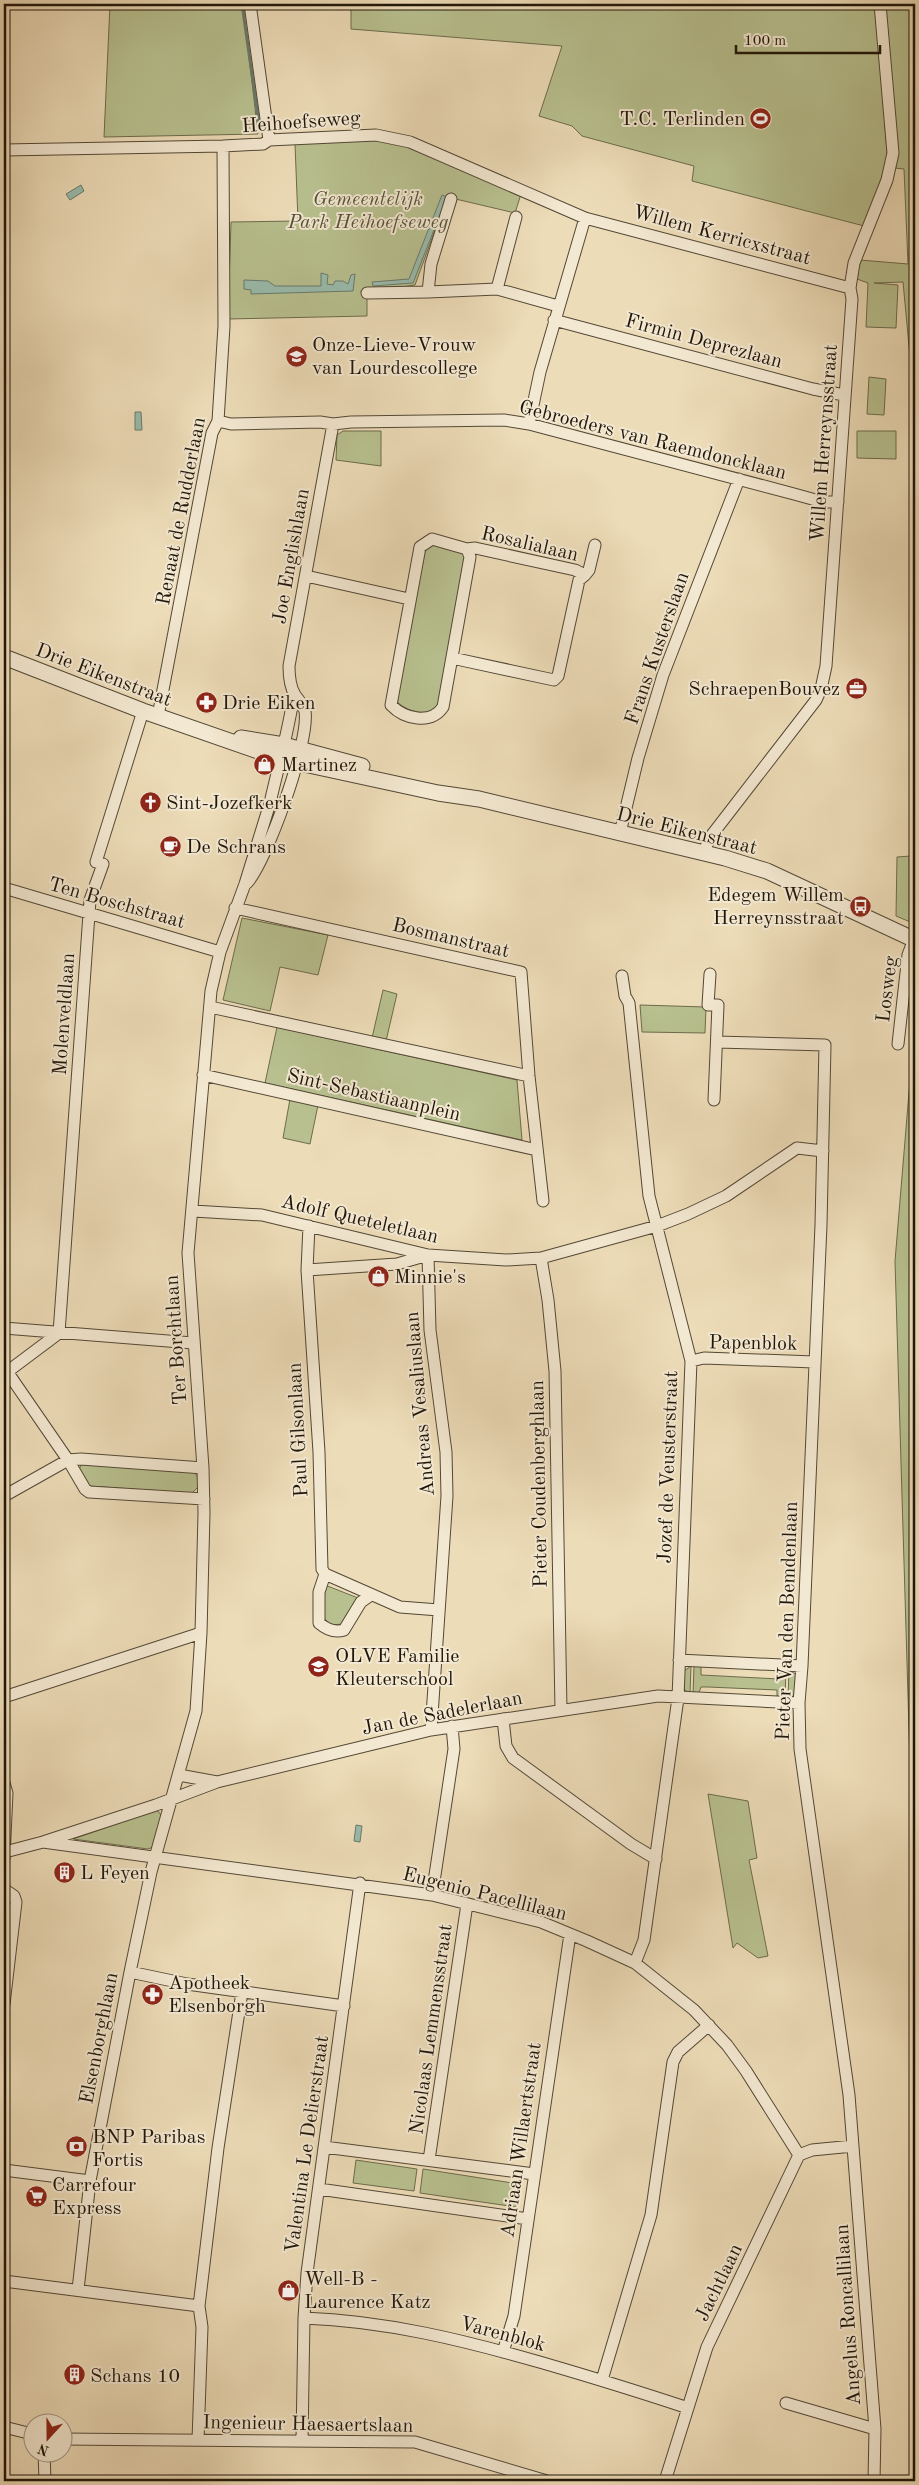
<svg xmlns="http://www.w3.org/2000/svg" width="919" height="2485" font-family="'Old Standard TT',serif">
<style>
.green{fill:#b8c08f;stroke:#6c6b4c}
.water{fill:#99bcad;stroke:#697a6c}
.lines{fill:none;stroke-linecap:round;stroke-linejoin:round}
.stream{stroke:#697a6c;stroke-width:3}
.minor-casing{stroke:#534836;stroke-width:13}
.tertiary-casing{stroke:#534836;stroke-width:17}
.minor{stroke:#f3e8d1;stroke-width:11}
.tertiary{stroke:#f3e8d1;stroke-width:15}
.labels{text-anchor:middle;stroke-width:4;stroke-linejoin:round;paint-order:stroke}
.poi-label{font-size:20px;fill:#20160a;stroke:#f3e8d1;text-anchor:start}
.street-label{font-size:20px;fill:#20160a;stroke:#f3e8d1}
.park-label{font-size:20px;font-style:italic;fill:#555239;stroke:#f3e8d1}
</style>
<rect width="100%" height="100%" fill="#eddcb8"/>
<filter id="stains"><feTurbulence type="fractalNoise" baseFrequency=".004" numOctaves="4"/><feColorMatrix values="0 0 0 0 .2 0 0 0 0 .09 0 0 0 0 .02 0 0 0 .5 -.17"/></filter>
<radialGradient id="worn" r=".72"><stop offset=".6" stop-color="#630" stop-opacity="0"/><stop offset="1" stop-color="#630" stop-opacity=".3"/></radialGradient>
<path class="green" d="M110,4H243L258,134L104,137Z
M351,4H869L875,9L878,30L888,166L864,226L692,181L694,166L582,136L572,126L539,116L562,46L351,29Z
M883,4H915V410L903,282L874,283L898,285L896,328L866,327L868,283L857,279L860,260L908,264L904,169L894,168Z
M376,138L393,141L521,194L515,213L447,197L415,285L367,292V316L228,319L231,222L298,221L295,144Z
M869,377L886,379L884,415L867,414Z
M343,431H381V466L336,460L337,435Z
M857,431H896V459L857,458Z
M432,543H440L466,555L440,703L436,710C422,715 410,712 398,703L396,694L421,557Z
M915,805V924L896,916L897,857L911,856Z
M242,918L328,935L318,975L280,967L270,1011L223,1000Z
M383,990L397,994L386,1041L372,1038Z
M640,1005L706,1007L705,1033L642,1032Z
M915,1020V1930L895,1261Z
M277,1027L517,1080L522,1140L265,1083Z
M290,1099L318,1105L310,1144L283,1138Z
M83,1463L194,1471L198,1478L199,1486L192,1493L89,1486L78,1470Z
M325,1585L358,1598L343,1624L331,1625L322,1616Z
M691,1666L690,1694L684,1689V1671Z
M694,1666H701V1675L779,1679V1670H786L785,1698L777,1697V1690L708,1687H701L698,1695L693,1694Z
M789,1671L796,1674L794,1696L788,1697Z
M708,1794L748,1801L757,1858L749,1860L768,1956L758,1958L737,1943L733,1948Z
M157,1810L162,1816L153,1847L148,1849L73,1839Z
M356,2160L417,2169L414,2191L353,2183Z
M423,2169L519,2184L516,2207L420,2193Z"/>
<path class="water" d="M81,185L84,191L70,200L66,194Z
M442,195L447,197L413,283L373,286L372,282L409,279Z
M321,273L328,275L327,284L333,285L335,281H343L348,284L351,275L355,274L353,291L251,294V290L244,289V280L268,281L275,286H321Z
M135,412H141L142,430H135Z
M356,1825L362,1826L360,1842L354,1841Z"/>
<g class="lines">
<path class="stream" d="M242,4L259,124"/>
<defs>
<path id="minor" d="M250,4L269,140
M4,150L223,146L263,144L269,140L376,135L410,142L585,218L850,288
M451,199L431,264L428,292L497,289L558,306
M497,289L516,217
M367,293L428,292
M554,320L813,389L844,395
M218,421L231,424L320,422L333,424L351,422L504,420L529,424L794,494L823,502H838
M529,424L540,372L585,218
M432,539L467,549L470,557L443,707C431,725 404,719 391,705L420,547Z
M585,575L589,570L595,545
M306,576L409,599
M452,658L554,680L558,676L579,580L585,575L575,570L475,548L467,549
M158,716L212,433L218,421L224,326L223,146
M620,833L638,758L663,675L739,479
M703,853L711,836L816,700L821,689L826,666L852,299L850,288L854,263L887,180L893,153L880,4
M247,883C267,861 310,741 305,711C303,705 299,700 295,695C290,687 289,675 289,666L333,424
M4,888L220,952
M235,908L521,972L529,1076L543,1201
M710,974L708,1005H718L714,1100
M622,976L625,996L629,1003L649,1196L691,1361L678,1698L644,1940L635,1963
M210,1007L529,1076
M717,1042L825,1045L821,1225L802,1666L799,1703L800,1749L849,2095L875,2429L874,2481
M898,1044L908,955L914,939
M203,1075L537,1150
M193,1211L262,1215L428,1255L506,1260L541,1258L657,1226L688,1214L726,1196L797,1148L823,1151
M309,1226L307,1270L319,1452L322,1569L325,1574L319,1592V1623C326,1629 335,1633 344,1630L361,1602L371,1595
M541,1258L548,1300L555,1371L561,1710
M307,1270L397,1264L428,1255L430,1330L446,1452L447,1496L431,1730
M4,1328L193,1343
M691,1361L704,1358L814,1362
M4,1367L68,1460L85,1489L89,1492L204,1499
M7,1372L59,1333L90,900L103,864L96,862L143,711
M4,1496L68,1460L81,1459L203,1468
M325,1574L400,1607L439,1610
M679,1660L802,1666
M4,1697L201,1633
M503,1719L506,1746L513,1758L631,1844L656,1859
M179,1775L217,1782
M4,1783L7,1793L4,1858
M43,1842L432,1895L541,1922L587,1941L635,1963L694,2010L727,2045L746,2071L799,2155
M5,1852L43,1842L156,1805L217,1782L431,1730L658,1696L799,1703
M4,1889L14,1896L16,1902L4,2004
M432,1895L454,1749L452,1726
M130,1972L187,1984L344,2006
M324,2147L534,2174
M429,2160L467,1904
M4,2170L90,2181
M319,2189L528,2219
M4,2281L199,2306
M78,2290L90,2181L130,1972L151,1872L196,1711L201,1633L204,1513L203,1468L188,1253L211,991L220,952L245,884L270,803C278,767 289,730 294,693
M304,2318C386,2321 463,2340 543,2363C591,2377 640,2392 688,2408
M503,2352L514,2316L570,1934
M602,2380L651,2215L673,2062L678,2052L709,2025
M786,2403L875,2429
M4,2427L32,2434
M62,2439L415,2442L547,2481
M198,2440L202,2327L199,2306L218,2148L242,1992
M302,2441L304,2318L307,2273L360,1883
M44,2452L45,2481
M665,2481L707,2347L799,2155L812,2150L853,2146"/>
<path id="tertiary" d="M4,657L143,711L281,759L438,793L479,799L725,858L767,871L915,940
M241,738L284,745L362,766"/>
</defs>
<use href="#minor" class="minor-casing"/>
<use href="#tertiary" class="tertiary-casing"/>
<use href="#minor" class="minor"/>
<use href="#tertiary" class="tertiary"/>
</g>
<defs>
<symbol id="stadium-disc" viewBox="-11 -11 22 22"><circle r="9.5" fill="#8f2418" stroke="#f3e8d1"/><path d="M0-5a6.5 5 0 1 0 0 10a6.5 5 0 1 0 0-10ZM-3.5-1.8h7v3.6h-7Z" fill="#fff"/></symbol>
<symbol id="school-disc" viewBox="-11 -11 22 22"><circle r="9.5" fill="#8f2418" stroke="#f3e8d1"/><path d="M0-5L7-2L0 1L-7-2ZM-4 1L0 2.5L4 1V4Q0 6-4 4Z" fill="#fff"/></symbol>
<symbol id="office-disc" viewBox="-11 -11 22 22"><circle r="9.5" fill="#8f2418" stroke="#f3e8d1"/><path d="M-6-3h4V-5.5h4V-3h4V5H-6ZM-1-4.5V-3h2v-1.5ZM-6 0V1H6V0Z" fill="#fff"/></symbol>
<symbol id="pharmacy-disc" viewBox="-11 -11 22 22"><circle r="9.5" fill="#8f2418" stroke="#f3e8d1"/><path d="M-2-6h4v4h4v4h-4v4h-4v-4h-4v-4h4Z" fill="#fff"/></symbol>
<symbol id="shop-disc" viewBox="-11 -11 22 22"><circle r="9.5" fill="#8f2418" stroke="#f3e8d1"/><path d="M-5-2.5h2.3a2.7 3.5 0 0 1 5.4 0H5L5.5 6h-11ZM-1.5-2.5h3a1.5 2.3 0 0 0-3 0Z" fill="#fff"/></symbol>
<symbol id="church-disc" viewBox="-11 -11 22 22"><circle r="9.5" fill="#8f2418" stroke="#f3e8d1"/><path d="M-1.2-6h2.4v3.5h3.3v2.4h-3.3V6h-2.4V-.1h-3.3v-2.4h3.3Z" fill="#fff"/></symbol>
<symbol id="cafe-disc" viewBox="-11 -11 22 22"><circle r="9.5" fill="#8f2418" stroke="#f3e8d1"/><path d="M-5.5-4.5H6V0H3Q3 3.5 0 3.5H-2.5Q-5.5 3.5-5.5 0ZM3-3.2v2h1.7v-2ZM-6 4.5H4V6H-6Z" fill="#fff"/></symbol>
<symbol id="bus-disc" viewBox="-11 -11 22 22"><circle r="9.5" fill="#8f2418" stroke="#f3e8d1"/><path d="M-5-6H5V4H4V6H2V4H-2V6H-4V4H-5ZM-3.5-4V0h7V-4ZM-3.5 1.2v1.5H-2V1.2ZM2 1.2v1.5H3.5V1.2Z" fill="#fff"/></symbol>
<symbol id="building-disc" viewBox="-11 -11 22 22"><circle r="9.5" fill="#8f2418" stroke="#f3e8d1"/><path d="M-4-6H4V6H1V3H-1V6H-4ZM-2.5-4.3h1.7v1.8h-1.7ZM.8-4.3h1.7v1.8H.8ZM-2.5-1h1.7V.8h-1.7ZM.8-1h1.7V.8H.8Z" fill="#fff"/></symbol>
<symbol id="bank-disc" viewBox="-11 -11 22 22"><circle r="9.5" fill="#8f2418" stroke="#f3e8d1"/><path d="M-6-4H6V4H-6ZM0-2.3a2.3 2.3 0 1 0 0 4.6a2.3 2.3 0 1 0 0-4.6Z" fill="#fff"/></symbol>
<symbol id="supermarket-disc" viewBox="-11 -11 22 22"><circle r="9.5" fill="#8f2418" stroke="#f3e8d1"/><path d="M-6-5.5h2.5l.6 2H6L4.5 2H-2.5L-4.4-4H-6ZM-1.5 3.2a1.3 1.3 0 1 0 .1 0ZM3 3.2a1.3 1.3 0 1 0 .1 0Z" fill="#fff"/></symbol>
</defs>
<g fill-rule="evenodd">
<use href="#stadium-disc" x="748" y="106" width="25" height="25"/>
<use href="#school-disc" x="284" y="344" width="25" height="25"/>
<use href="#office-disc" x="844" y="676" width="25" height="25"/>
<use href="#pharmacy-disc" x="194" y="690" width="25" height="25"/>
<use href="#shop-disc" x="252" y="752" width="25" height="25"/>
<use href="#church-disc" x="138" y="790" width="25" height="25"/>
<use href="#cafe-disc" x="158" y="834" width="25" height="25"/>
<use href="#bus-disc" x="848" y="894" width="25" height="25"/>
<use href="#shop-disc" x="366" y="1264" width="25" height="25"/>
<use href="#school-disc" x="306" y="1654" width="25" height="25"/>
<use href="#building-disc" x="52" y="1860" width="25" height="25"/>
<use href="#pharmacy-disc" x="140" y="1982" width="25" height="25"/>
<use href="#bank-disc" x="64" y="2134" width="25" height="25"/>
<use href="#supermarket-disc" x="24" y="2184" width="25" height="25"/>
<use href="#shop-disc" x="276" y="2278" width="25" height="25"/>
<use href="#building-disc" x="62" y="2362" width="25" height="25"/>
</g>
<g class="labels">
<g class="poi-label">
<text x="745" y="125" text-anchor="end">T.C. Terlinden</text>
<text x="312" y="351">Onze-Lieve-Vrouw<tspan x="312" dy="23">van Lourdescollege</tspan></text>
<text x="840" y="695" text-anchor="end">SchraepenBouvez</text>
<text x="222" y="709">Drie Eiken</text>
<text x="281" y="771">Martinez</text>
<text x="166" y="809">Sint-Jozefkerk</text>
<text x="186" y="853">De Schrans</text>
<text x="844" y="901" text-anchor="end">Edegem Willem<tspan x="844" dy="23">Herreynsstraat</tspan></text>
<text x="394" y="1283">Minnie's</text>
<text x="335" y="1662">OLVE Familie<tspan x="335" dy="23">Kleuterschool</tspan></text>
<text x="80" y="1879">L Feyen</text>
<text x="168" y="1989">Apotheek<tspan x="168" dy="23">Elsenborgh</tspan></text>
<text x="92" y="2143">BNP Paribas<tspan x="92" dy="23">Fortis</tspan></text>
<text x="52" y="2191">Carrefour<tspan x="52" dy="23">Express</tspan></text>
<text x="304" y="2285">Well-B -<tspan x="304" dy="23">Laurence Katz</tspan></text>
<text x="90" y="2382">Schans 10</text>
</g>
<g class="street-label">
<text transform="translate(301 121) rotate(-4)" y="7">Heihoefseweg</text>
<text transform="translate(722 234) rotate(15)" y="7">Willem Kerricxstraat</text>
<text transform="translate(704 340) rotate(15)" y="7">Firmin Deprezlaan</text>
<text transform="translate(653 439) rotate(14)" y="7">Gebroeders van Raemdoncklaan</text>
<text transform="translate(823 443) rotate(-86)" y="7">Willem Herreynsstraat</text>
<text transform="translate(180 511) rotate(-79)" y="7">Renaat de Rudderlaan</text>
<text transform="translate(530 543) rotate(13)" y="7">Rosalialaan</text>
<text transform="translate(290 556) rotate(-80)" y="7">Joe Englishlaan</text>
<text transform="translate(656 648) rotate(-71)" y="7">Frans Kusterslaan</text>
<text transform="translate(104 674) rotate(21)" y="7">Drie Eikenstraat</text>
<text transform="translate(687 830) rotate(14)" y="7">Drie Eikenstraat</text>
<text transform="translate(117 902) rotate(16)" y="7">Ten Boschstraat</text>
<text transform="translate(451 937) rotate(13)" y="7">Bosmanstraat</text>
<text transform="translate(886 989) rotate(-83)" y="7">Losweg</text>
<text transform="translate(63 1014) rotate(-86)" y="7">Molenveldlaan</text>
<text transform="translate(374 1094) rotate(13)" y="7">Sint-Sebastiaanplein</text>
<text transform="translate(360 1218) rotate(13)" y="7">Adolf Queteletlaan</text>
<text transform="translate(175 1340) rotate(-94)" y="7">Ter Borchtlaan</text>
<text transform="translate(753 1342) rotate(1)" y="7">Papenblok</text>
<text transform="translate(419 1404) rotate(-95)" y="7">Andreas Vesaliuslaan</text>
<text transform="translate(297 1430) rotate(-93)" y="7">Paul Gilsonlaan</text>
<text transform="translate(667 1467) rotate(-88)" y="7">Jozef de Veusterstraat</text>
<text transform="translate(538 1484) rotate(-91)" y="7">Pieter Coudenberghlaan</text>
<text transform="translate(786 1621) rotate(-88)" y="7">Pieter Van den Bemdenlaan</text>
<text transform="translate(442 1712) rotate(-11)" y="7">Jan de Sadelerlaan</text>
<text transform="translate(485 1893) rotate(14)" y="7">Eugenio Pacellilaan</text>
<text transform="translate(430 2029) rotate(-82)" y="7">Nicolaas Lemmensstraat</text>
<text transform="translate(98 2038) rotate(-79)" y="7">Elsenborghlaan</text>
<text transform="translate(520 2140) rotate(-82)" y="7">Adriaan Willaertstraat</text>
<text transform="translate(306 2144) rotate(-82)" y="7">Valentina Le Delierstraat</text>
<text transform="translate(718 2282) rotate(-64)" y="7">Jachtlaan</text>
<text transform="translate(847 2315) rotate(-94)" y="7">Angelus Roncallilaan</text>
<text transform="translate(503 2333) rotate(15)" y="7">Varenblok</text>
<text transform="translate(308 2423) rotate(1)" y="7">Ingenieur Haesaertslaan</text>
</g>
<g class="park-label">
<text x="368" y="205">Gemeentelijk<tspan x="368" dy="23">Park Heihoefseweg</tspan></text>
</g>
</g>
<rect width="919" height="2485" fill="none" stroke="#eddcb8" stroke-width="20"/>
<rect x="5" y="5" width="909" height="2475" fill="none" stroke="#20160a" stroke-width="2.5"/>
<rect x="10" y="10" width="899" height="2465" fill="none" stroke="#20160a"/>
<g transform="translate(48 2438) rotate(201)"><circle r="24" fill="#f3e8d1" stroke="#9f9481"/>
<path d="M0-4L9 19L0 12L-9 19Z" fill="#8f2418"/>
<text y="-8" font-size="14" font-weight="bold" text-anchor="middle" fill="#20160a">N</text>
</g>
<path d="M736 45v8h144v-8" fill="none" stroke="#20160a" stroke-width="2.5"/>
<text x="744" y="45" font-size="15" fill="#20160a" stroke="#f3e8d1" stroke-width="4" paint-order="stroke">100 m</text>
<rect width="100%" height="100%" filter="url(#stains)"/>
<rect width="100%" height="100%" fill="url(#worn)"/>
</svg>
